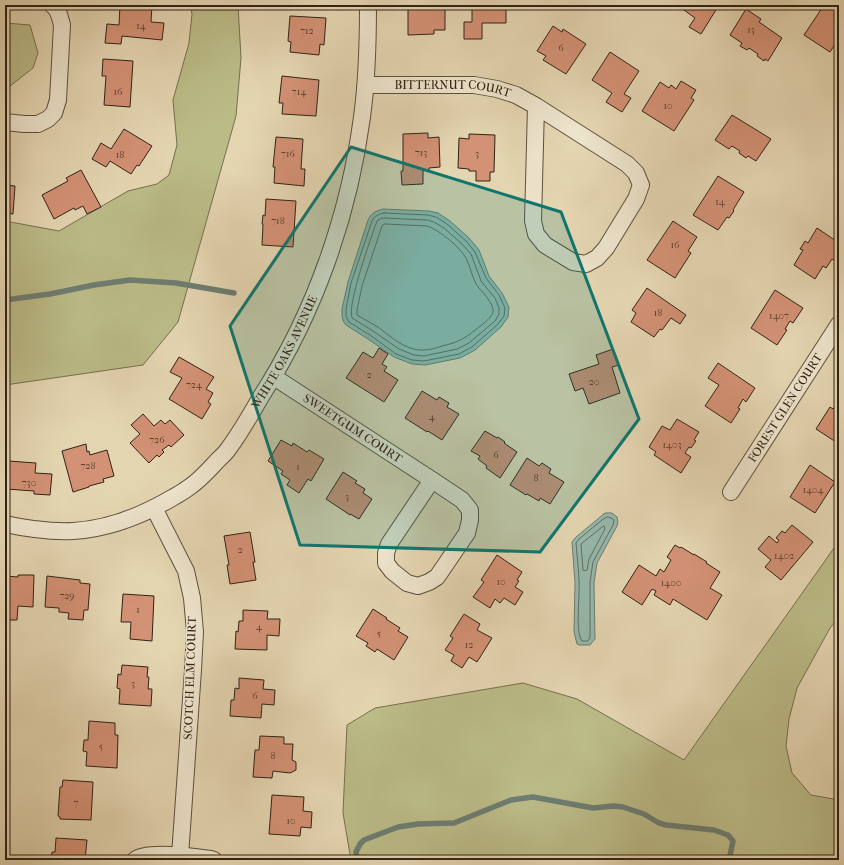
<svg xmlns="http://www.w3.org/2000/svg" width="844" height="865" font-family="'IM FELL French Canon',serif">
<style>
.green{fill:#bbbb87;stroke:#766f4e}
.water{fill:#95b9ad;stroke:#6d7d71}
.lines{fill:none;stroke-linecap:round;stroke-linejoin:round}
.shore{stroke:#626e62;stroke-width:1}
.stream{stroke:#6d7d71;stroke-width:5.5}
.building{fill:#d39175;stroke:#302316}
.street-casing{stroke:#5d503d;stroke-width:18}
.street{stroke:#ede4cc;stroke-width:16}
.marked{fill:#0f766e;fill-opacity:0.2;stroke:#0f766e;stroke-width:3;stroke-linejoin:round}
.labels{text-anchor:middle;stroke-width:3;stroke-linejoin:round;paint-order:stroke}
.number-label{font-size:10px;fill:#593e2e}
.street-label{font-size:12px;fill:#302316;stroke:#ede4cc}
</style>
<rect width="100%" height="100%" fill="#e4d5b1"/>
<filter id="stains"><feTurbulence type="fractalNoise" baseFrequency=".005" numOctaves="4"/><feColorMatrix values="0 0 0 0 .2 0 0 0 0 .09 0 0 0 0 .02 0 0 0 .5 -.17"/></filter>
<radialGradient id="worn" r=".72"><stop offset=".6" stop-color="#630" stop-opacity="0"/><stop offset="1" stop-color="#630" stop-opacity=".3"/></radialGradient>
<path class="green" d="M190,5H238L241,58L236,116L178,322L143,365L5,385V221L59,231L128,191L157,184L169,175L177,145L173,100L189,43L192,14Z
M5,23L30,25L38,53L33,68L5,90Z
M839,541V617L830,628L797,688L789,719L786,746L792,773L811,795L839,800V860H351L343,813L347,725L375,708L523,683L577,699L684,760Z"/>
<path class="water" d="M383,209L429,211L438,213L450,221L469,238L479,250L489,276L502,293L509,307L508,317L501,327L475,350L460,358L425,365L412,364L394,357L368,339L346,325L343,321L342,316V309L348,282L368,220C371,213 376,211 383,209Z
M605,513H612L617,517L618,522L617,526L597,563L594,583L595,639L590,645H579L577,644L574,632L575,583L572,542L576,537Z"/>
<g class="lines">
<path class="shore" d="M384,213L428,215L436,217L447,224L466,241L475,252L486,278L499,295L505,308L504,316L498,324L472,347L459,354L424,361L412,360L396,354L370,335L349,322L346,316V309L351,283L372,221C374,216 379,214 384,213Z
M384,218L427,220L434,222L444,228L462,244L471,254L481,281L495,298L499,308V314L495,321L469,343L457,349L424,356L414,355L399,349L373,331L352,318C347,304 371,238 377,221L380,219Z
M385,224L427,226C438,229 460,247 466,258C470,266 472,276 476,284C480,290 495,304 493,312C492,318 479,327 474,331C463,340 455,343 442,346C436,348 429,350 424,350C406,351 391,337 378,327C371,323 364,319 357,315V310L362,286L382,226Z
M611,518L614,520L613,525L593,562L590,582V637L588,641H582C575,632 580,596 579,583C579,570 577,557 576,543L579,539L602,520L607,517Z
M604,526L605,529L589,559L587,570L584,571L583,570L581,544L602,527Z"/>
<path class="stream" d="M5,300L50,294L94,285L130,280L176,283L234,293
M357,860L356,852L360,844L364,840L398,827L418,824L454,823L511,800L533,797L593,808L614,806L623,807L644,814L659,823L666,825L714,830L728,835L733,841L729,860"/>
</g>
<path class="building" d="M120,5H152L151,22L164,23L162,40L122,36L121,44L105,43L107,24L119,25Z
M408,5H445V30H434V34L408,35Z
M472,5H506V23H482V39H464V22H472Z
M682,5H719L701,34L689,27L695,18L684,10L685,8Z
M824,5H839V38L830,52L804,35Z
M746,9L761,19L759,22L782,38L768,61L765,59L764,61L757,56L758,54L749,48L747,50L740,46L742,43L730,35Z
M290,16L326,18L324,45L320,44L319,55L290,52L291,42L288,41Z
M553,26L562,32L563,29L586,44L566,74L543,60L546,56L537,51Z
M610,52L639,71L624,94L631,98L622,112L606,102L612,93L592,80Z
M103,59L133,61L130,107L104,105L106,76H102Z
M282,76L319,80L316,116L282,114L283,103H279Z
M681,81L696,90L691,98L694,100L674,131L642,111L660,82L669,88L671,85L676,89Z
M732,115L771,139L756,161L748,156L746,158L739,153L740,151L732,146L729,149L715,140Z
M124,129L152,146L139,166L137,165L131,174L110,161L106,167L92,159L101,143L111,149Z
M428,133V138L439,137L440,167L429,168V170H423V184L402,185L401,171H403V134Z
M469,134L495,135L494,172H490V181H476V171H469V169L458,168L459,138L469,139Z
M276,137L303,139L301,169H305L304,186L274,183L275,167H273Z
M81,170L101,207L87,214L83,206L75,210L74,208L54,219L42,195L68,181L66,178Z
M718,176L744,192L733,210L734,211L729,218L727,217L718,230L693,215Z
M5,185L15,186L13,214L5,213Z
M266,199L296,201L293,247L262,245L263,224H262L263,215L265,216Z
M673,221L697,237L688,251L691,253L675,278L647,260Z
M817,228L839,243V254L835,261L832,259L826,268L823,266L815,279L794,265L803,250L800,249L805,241L808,243Z
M647,288L686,315L680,324L671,318L662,330L660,329L654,337L631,322L636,313L632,310Z
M775,290L803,308L793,323L790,321L785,329L787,330L777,345L751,328Z
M379,348L388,354L382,364L387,367L384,371L398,380L384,402L346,378L363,352L373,358Z
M613,349L619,365L612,367L620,393L589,404L583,388L575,391L569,374L599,364L596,355Z
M179,357L214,377L206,389L213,393L208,402L211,404L202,419L169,399L182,378L170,372Z
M718,363L755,388L746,402L743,399L738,408L740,409L731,423L705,406L719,385L708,378Z
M422,391L437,400L439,397L449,403L447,407L459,414L442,440L428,431L427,432L405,418Z
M839,401V444L816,429L830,407L833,409Z
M143,414L154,426L161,420L165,424L170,420L184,435L171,447L169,445L162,450L164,452L159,457L157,455L149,463L130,443L140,434L131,425Z
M677,419L699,432L694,440L696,441L691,448L689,447L685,453L691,457L681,473L654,455L656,452L649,447L662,426L670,430Z
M485,431L497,438L498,437L505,442L504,443L517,452L500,478L486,468L487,466L478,459L480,456L471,451Z
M281,440L292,446L293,443L307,452L309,450L324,459L311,481L308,479L299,493L287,485L290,480L281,474L283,471L268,461Z
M86,444L87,452L89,451L90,455L107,450L114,476L103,479L104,482L89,486V487L73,492L62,451Z
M527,458L539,466L542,463L551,469L549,473L564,482L550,504L540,498L539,501L527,494L526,495L510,485Z
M8,461L36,463L35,473L52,474L50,495L34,494V491L6,489Z
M810,465L835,482L815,513L790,497Z
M343,472L357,481L355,483L365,489L363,493L372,499L359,519L350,514V515L326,499Z
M792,525L813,542L781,580L765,567L771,560L758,549L769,536L777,543L779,540L776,538L782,531L785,533Z
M250,532L255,562H253L256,580L230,584L227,565H229L224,536Z
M675,545L680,548L681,547L694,555V554L707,562L706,563L720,572L710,588L722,595L707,620L673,599L670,605L654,595L656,591L652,589L642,605L622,592L639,565L656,576L660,569L664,572L671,560L667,557Z
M497,555L522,572L517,580L519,581L515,587L523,592L515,605L504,598L500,603L495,599L490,608L473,597L484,582L481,580Z
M18,575H34L33,607L18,606L17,620H5V576L18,577Z
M47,576L80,580V583L90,584L88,610H84L83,620L68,619L69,613L59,612V608L45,607Z
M123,594L154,596L152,641L130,639L131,622H121Z
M373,609L387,618L386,619L400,628L398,631L408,637L394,660L377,649L375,652L366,646L368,643L356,636Z
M243,610L268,611L267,619H280L279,636L267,635V650L235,649L236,631L238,632L239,621H243Z
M464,614L480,624L477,630L492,638L477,662L469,657L462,668L451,661L454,655L445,650L453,638L450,636Z
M122,665L148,667L147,677H149L148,689H152L151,706L119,704L120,689L117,688L118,674L121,675Z
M239,678L264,680L263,689L275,690L274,705L262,704L261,718L230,716L231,700H234L235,688L239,689Z
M89,721L115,723V735H118L117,768L86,766L87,752L83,751L84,740H88Z
M260,736L284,737V744H293L292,760L296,762V770L290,773L273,771L272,778L253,777L255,750H259Z
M63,780L93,782L91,820L60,819V817L58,816L60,787H62Z
M272,795L304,797L303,811L312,812L311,828L301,827L300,836L269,834Z
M56,838L87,840L85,860H51L52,852H55Z"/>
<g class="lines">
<defs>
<g id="street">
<path id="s1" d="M366,85H474L497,89L516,95L536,106L533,221L536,234L545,245L573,262L586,264L597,258L606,248L636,199L641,185L636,173L627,164L536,106"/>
<path d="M5,122L24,124H38L48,119L54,113L58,100L62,25C60,18 59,9 52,5"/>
<path id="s2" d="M274,377L432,480L389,544L386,553V563L392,571L407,583L418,586L429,582L437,577L467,533L470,520V510L462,500L432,480"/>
<path id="s3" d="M731,492L839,324"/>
<path d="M154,508L186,571L192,598L195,632L193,670L180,856"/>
<path id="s4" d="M5,524C28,529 50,532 73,531C108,529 143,515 172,498C177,495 183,492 188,488C199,481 208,471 217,461C221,457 226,453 229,448C241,432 252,412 262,395C315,312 349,215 362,117C367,80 368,43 368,5"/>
<path d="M135,860C145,850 196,857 211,859L214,860"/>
</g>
</defs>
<use href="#street" class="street-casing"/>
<use href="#street" class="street"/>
</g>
<path class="marked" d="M351,147L561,212L639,419L540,552L300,545L230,326Z"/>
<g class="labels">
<g class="number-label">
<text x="141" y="29">14</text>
<text x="751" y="33">13</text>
<text x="307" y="34">712</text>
<text x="561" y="51">6</text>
<text x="118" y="95">16</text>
<text x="299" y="95">714</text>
<text x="668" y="109">10</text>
<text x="421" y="156">713</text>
<text x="288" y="157">716</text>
<text x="477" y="157">3</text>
<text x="120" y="158">18</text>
<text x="720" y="205">14</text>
<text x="278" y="224">718</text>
<text x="675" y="248">16</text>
<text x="658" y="316">18</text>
<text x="779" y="319">1407</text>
<text x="369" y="378">2</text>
<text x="594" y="385">20</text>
<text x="194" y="388">724</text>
<text x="432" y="420">4</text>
<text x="157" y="443">726</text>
<text x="672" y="448">1403</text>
<text x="496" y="458">6</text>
<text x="88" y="469">728</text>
<text x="298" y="470">1</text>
<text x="536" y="481">8</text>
<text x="29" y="486">730</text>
<text x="813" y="493">1404</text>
<text x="347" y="500">3</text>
<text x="240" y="553">2</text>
<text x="784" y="559">1402</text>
<text x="501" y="585">10</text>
<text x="671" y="586">1400</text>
<text x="67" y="599">729</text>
<text x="138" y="613">1</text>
<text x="259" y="630">4</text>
<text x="379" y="637">5</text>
<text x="469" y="648">12</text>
<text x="133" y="687">3</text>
<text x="255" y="699">6</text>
<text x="101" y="750">5</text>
<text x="273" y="759">8</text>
<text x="76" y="806">7</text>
<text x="291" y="824">10</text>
</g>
<g class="street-label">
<text dy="4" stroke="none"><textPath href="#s1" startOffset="87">BITTERNUT COURT</textPath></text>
<text dy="4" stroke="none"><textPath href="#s4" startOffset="361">WHITE OAKS AVENUE</textPath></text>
<text dy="4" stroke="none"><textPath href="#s3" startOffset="100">FOREST GLEN COURT</textPath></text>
<text dy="4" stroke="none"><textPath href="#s2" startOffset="94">SWEETGUM COURT</textPath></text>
<text transform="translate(190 678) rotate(-88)" y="4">SCOTCH ELM COURT</text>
</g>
</g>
<rect width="844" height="865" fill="none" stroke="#e4d5b1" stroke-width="20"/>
<rect x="6" y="6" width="832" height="853" fill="none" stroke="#302316" stroke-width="2"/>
<rect x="10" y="10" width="824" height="845" fill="none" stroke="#302316"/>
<rect width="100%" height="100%" filter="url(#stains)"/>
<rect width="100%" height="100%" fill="url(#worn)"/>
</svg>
